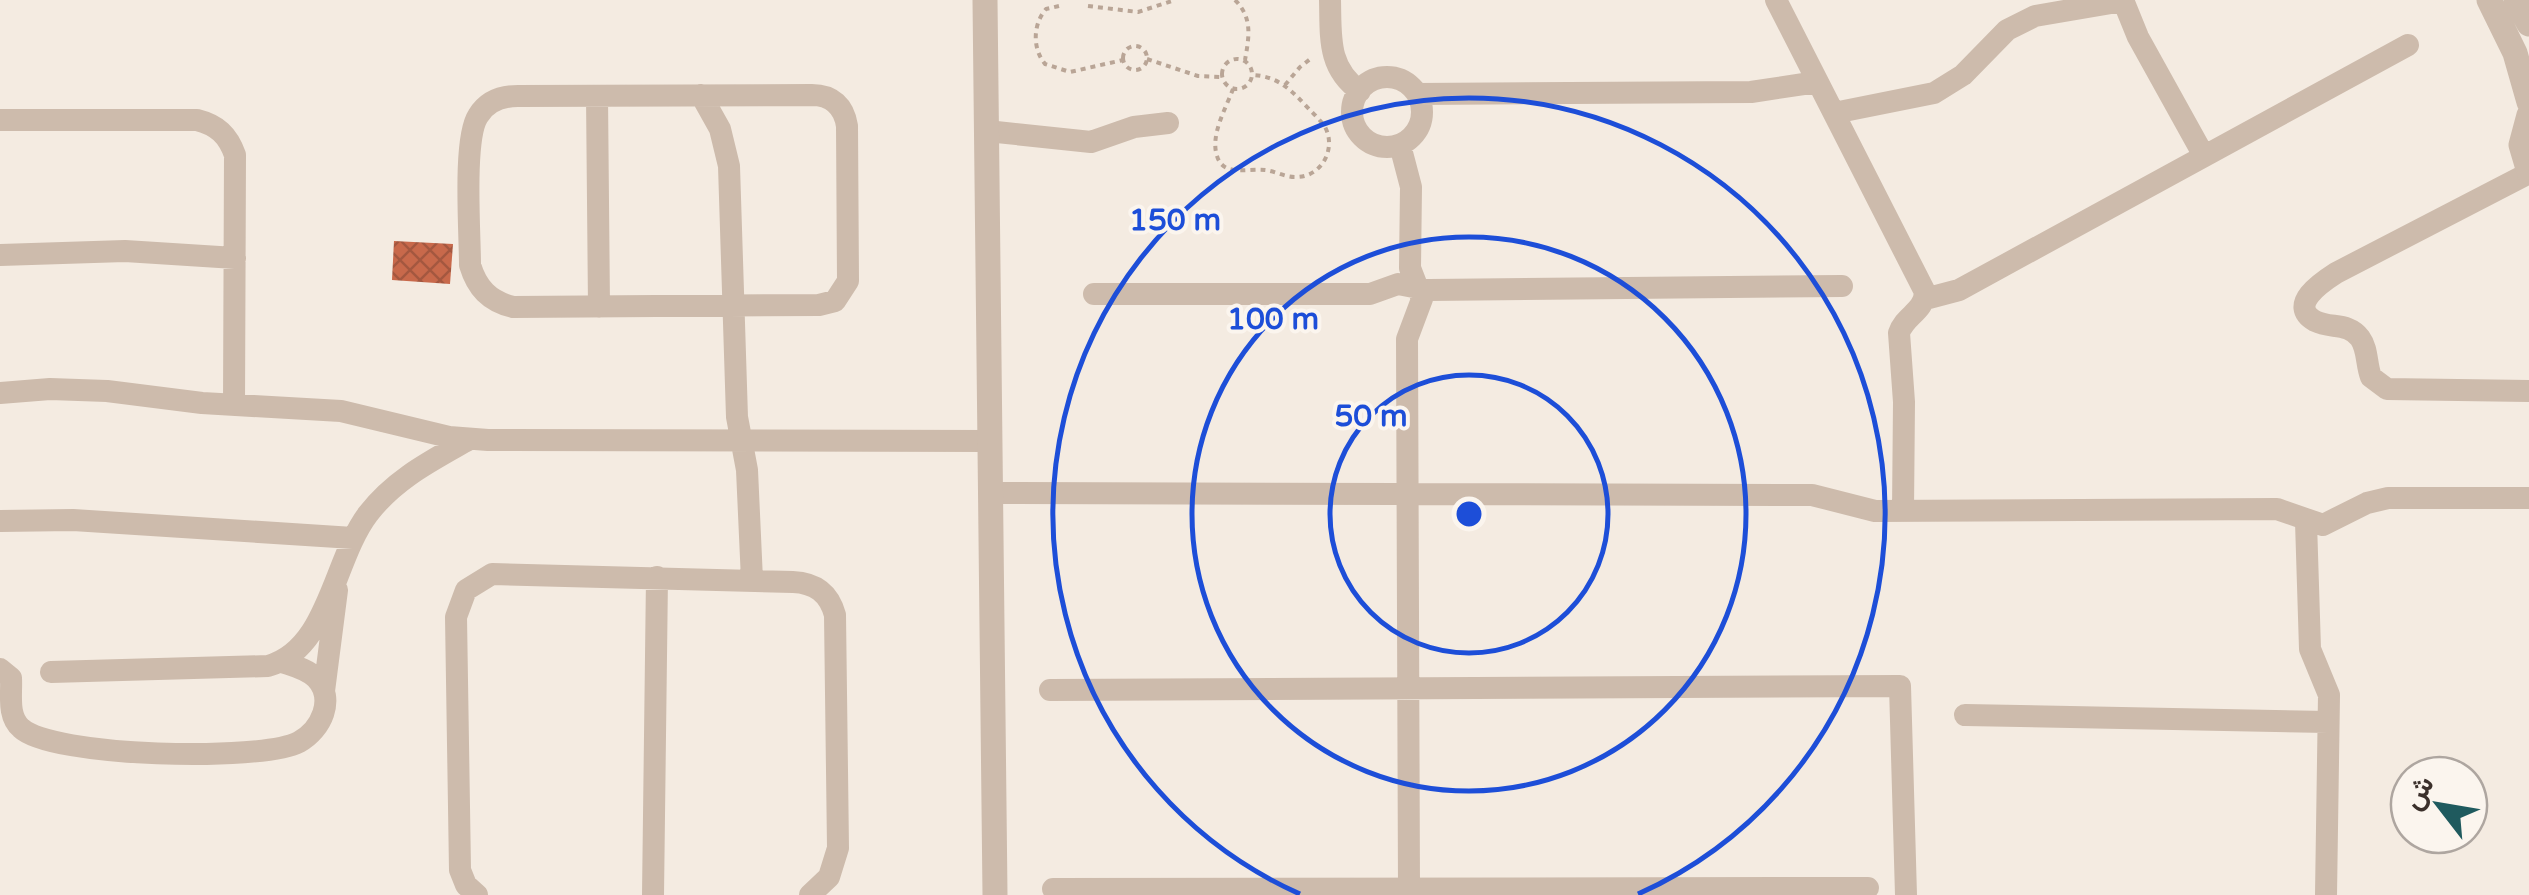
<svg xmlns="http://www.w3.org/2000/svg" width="2529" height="895" font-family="'Varela Round',Vazirmatn,sans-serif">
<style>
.building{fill:url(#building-cross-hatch)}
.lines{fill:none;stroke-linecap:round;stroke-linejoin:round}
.path{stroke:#b9a596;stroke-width:4;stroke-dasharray:5 5;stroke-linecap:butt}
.minor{stroke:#cdbbac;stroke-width:22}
.tertiary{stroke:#cdbbac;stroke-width:25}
.ring{fill:none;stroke:#1d4ed8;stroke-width:5}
.centre{fill:#1d4ed8;stroke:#fbf5ee;stroke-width:5}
.ring-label{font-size:30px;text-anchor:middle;font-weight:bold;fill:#1d4ed8;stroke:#fbf5ee;stroke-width:8;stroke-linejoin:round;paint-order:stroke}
</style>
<defs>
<pattern id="building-cross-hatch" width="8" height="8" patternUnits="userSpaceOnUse" patternTransform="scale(2.5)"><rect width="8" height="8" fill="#c8694b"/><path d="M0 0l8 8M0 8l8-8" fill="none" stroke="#a4573f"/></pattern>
</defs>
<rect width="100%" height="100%" fill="#f4ebe1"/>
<path class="building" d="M394,241L453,244L450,284L392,280Z"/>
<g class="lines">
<path class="path" d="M1235,0C1253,18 1249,37 1245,60
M1059,6L1046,9C1033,24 1032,48 1045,64L1070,72L1123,60
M1088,6L1138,12L1175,0
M1123 58a12 12 0 1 1 24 0a12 12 0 1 1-24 0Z
M1222 74a15 15 0 1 1 30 0a15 15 0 1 1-30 0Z
M1147,59L1198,76L1222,77
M1285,85L1300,67L1313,57
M1233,89C1226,108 1210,135 1217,156C1223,177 1248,168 1265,170C1275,171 1285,177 1295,177C1321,178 1337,149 1325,127C1321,121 1315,115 1310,110C1292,91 1279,76 1252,75"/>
<path class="minor" d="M1330,0C1331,36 1327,68 1360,91
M1776,0L1925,292C1924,312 1905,315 1899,333L1904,402L1903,511
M2123,0L2138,37L2204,156
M1352 112a35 35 0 1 1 70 0a35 35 0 1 1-70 0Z
M1417,94L1751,92L1817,82
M701,95L720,129L729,166L737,417L747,470L752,580
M812,95C832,95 844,106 847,126L848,281L835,301L819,305L513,307C489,301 477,288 470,265C470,233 463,139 478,116C487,101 501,96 518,96Z
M597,96L599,307
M1834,113L1934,93L1963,75L2007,30L2035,16L2123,1
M0,120H197C217,125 228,135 235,155L234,405
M987,131L1091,142L1134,127L1168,123
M1400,145L1411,187L1410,268L1422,299L1407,339L1409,888
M2529,173L2336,273C2322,282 2287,305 2315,321C2331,329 2348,322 2360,338C2368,349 2366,364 2371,377L2387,389L2529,391
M0,255L125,251L235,258
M1094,294H1370L1398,284L1429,290L1842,286
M1925,299L1959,290L2408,45
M0,393L50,389L107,391L202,403L341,411L449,437L488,440L991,441
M991,493L1812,495L1875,511L2277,509L2323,525L2367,503L2388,498H2529
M0,521L73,520L353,538
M2306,522L2310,649L2329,695L2326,895
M0,669L11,678C12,694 7,716 21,728C51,757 262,762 299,742C321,730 336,699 316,678C307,669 294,666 282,662
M51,672L268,666C329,649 333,560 368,514C395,479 431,461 468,440
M1050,690L1900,686L1906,895
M324,691L337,590
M1965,715L2328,722
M1053,889L1868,888
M477,895L466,885L460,870L456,617L466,590L492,574L793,582C815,583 829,593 835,615L838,848L829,877L810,895
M653,895L657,577"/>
<path class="tertiary" d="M985,0L995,895
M2489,0L2515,53L2529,102
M2516,0L2529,24
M2529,115L2521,145L2529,172"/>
</g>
<g class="ring">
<circle cx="1469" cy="514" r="139"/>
<circle cx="1469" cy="514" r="277"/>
<path d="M1300 894A416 416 0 1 1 1638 894"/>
</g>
<circle cx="1469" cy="514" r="15" class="centre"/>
<g class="ring-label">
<text x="1175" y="230">150 m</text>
<text x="1273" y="329">100 m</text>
<text x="1371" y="426">50 m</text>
</g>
<g transform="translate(2439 805) rotate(301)"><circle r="48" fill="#fbf5ee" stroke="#aea6a0" stroke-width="2.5"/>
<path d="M0-8L18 38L0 25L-18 38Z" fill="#1f5a5e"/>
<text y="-15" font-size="28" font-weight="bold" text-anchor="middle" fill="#3b302b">ش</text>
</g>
</svg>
